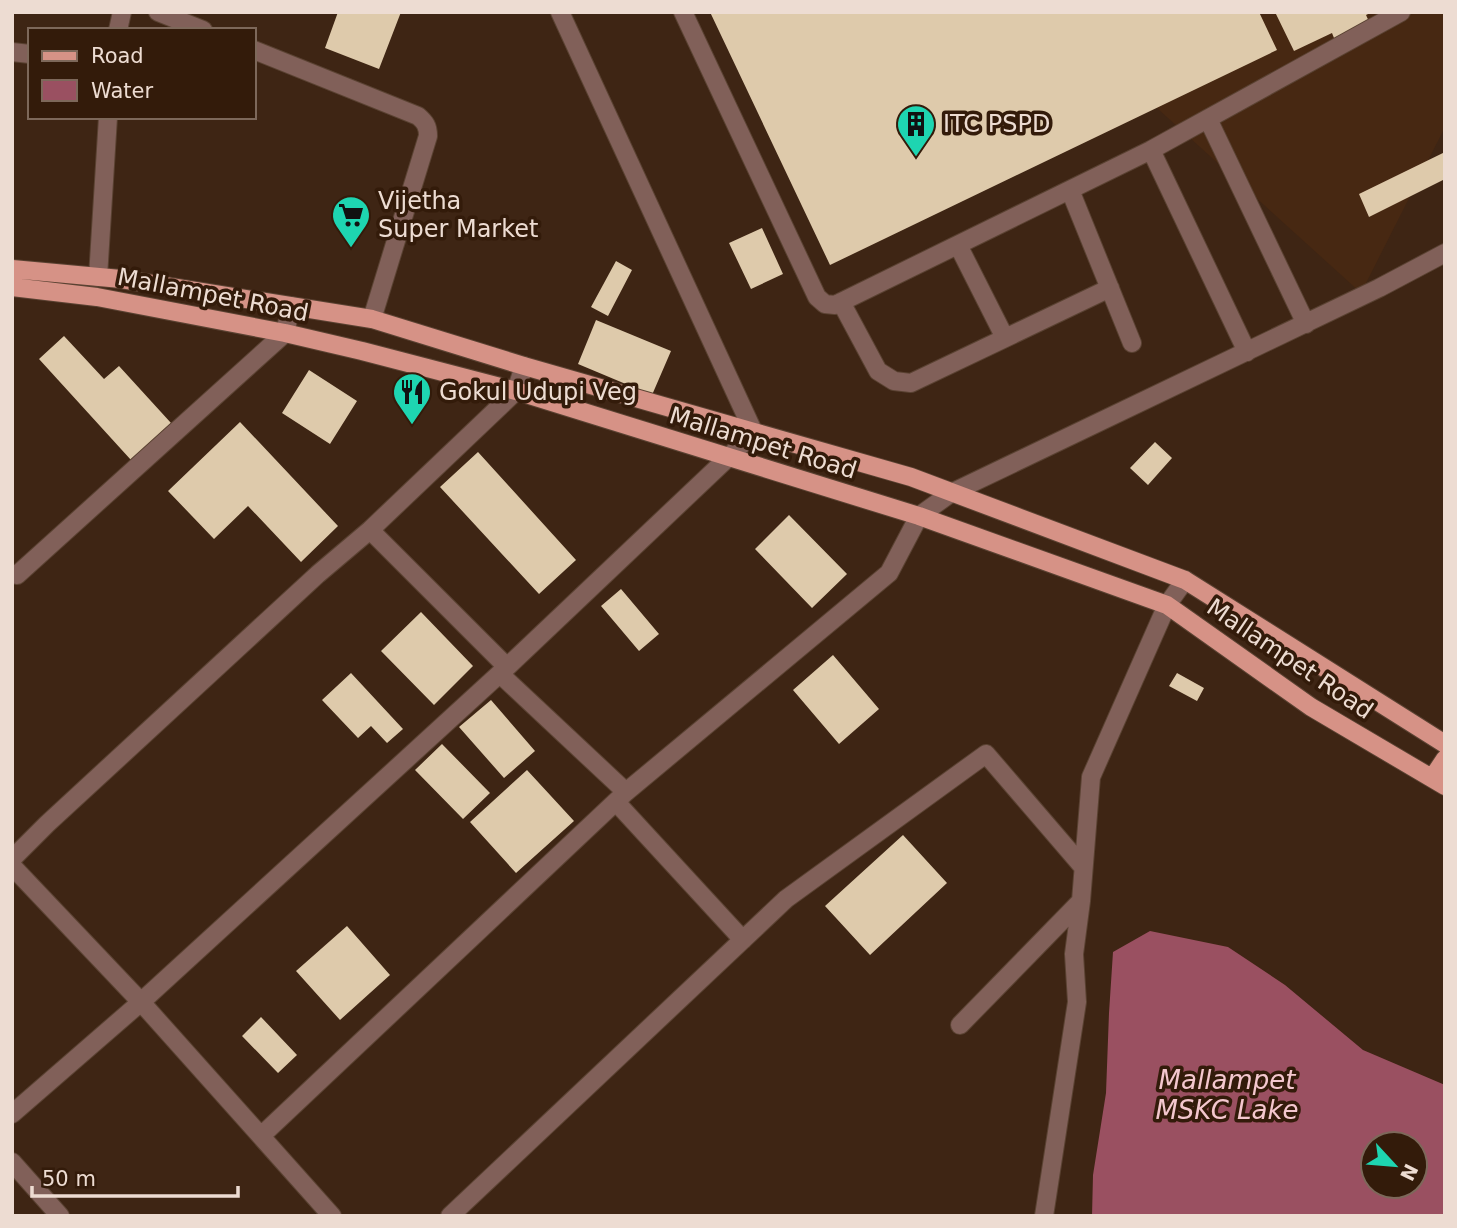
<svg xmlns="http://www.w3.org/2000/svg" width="1457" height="1228" font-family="'DejaVu Sans',sans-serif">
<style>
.built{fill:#472812}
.water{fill:#9a5061;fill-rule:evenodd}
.building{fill:#decaab}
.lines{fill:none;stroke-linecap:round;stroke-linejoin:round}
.minor-casing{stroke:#5a4232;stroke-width:20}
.major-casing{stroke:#5a4232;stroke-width:20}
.minor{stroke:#816059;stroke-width:18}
.major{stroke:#d69286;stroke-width:18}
.labels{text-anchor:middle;stroke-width:7;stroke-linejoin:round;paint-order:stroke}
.poi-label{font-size:24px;fill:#eddcd2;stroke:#331b0a;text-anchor:start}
.street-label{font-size:24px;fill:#eddcd2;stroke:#331b0a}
.water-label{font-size:26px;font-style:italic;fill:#f4c7ce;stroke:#331b0a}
</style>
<rect width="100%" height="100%" fill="#3e2514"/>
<path class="built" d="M1051,12H1445V127L1361,293Z"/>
<path class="water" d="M1150,931L1228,947L1285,985L1363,1050L1445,1085V1216H1092L1093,1175L1106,1093L1109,1013L1113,952ZM1373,1144H1415V1186H1373Z"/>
<path class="building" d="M338,12H401L379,69L325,48Z
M710,12H1259L1277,50L830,265Z
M1275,12H1372L1366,15L1371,26L1336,43L1332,33L1294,51Z
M1445,152V179L1369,217L1359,194Z
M762,228L783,274L751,289L729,243Z
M616,261L632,270L608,316L591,307Z
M596,320L671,351L652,395L578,364Z
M64,336L104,379L119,366L171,423L131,460L39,359Z
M309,370L357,401L330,444L282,413Z
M240,422L338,526L301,562L248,506L214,539L168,491Z
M1155,442L1172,458L1148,485L1130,468Z
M478,452L576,560L539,594L440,487Z
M789,515L847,574L812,608L755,549Z
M621,589L659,634L639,651L601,606Z
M421,612L473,666L434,705L381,651Z
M833,655L879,709L839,744L793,690Z
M351,673L403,729L387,743L371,726L358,738L322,700Z
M1177,673L1204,688L1197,701L1169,686Z
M491,700L535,751L504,778L459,727Z
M442,744L490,793L463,819L415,770Z
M527,770L574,821L516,873L470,822Z
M903,835L947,883L870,955L825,906Z
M347,926L390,975L340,1020L296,971Z
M261,1017L297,1055L278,1073L242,1036Z"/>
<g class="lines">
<defs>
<path id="minor" d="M158,12L203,30
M683,12L817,297L825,304L835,305L1151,150L1401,12
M118,30L122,12
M254,50L418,116C425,122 428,126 428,136L372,319
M12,52L30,54
M1208,119L1306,324
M1151,150L1247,352
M1070,190L1132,343
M958,245L1005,338
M98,277L108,117
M841,302L878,371L894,381L911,383L1110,288
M370,530L507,667
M12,574L17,575L285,333L291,306
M500,674L626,792
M616,802L743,940
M12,859L47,824L318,574L370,530L516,391L524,366
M12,866L141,1002L332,1216
M960,1025L1081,901
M12,1114L141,1002L507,667L754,433L560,12
M261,1136L626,792L889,573L919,516L951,493L1379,288L1445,253
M12,1162L60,1216
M450,1216L786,899L986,754L1083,867
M1044,1216L1077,1002L1074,954L1081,901L1091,777L1167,605L1185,580"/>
<path id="major" d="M12,269L121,279L372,319L524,366L911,477L1185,580L1445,744
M12,287L97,297L285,333L362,351L516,391L919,516L1167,605L1311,707L1445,786
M1433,777L1445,759"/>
</defs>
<use href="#minor" class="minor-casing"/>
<use href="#major" class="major-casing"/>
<use href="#minor" class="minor"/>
<use href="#major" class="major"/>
</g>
<defs>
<symbol id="building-pin" viewBox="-11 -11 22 30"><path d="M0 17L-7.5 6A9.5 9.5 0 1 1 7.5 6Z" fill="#1ed5b1" stroke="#331b0a"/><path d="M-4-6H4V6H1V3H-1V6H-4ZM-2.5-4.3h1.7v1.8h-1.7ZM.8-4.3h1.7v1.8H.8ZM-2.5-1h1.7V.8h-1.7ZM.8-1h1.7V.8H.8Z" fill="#111"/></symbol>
<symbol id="supermarket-pin" viewBox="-11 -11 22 30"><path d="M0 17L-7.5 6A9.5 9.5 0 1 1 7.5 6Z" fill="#1ed5b1" stroke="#331b0a"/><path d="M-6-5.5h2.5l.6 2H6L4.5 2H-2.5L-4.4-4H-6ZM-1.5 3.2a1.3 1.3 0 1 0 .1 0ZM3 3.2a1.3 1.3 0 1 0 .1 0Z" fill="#111"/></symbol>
<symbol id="restaurant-pin" viewBox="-11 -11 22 30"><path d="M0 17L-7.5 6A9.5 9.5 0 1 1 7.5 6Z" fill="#1ed5b1" stroke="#331b0a"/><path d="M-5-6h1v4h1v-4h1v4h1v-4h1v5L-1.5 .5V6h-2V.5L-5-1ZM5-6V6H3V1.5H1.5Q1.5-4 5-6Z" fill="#111"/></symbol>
</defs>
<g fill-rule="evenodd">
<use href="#building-pin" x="894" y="102" width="44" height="60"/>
<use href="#supermarket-pin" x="329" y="193" width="44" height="60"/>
<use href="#restaurant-pin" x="390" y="370" width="44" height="60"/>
</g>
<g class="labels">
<g class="poi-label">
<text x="943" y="132">ITC PSPD</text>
<text x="378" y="209">Vijetha<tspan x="378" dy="28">Super Market</tspan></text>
<text x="439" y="400">Gokul Udupi Veg</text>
</g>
<g class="street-label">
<text transform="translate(213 295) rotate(11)" y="8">Mallampet Road</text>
<text transform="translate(763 443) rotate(17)" y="8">Mallampet Road</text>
<text transform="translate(1290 659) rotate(34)" y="8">Mallampet Road</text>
</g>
<g class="water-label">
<text x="1227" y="1089">Mallampet<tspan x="1227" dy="30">MSKC Lake</tspan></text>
</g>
</g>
<rect width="1457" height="1228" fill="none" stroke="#eddcd2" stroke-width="28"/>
<rect x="28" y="28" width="228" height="91" fill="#331b0a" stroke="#7d685a" stroke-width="2"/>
<rect x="42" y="51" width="35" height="10" fill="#d69286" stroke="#7d685a" stroke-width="2"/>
<text x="91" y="63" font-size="21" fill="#eddcd2">Road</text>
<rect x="42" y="80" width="35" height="21" fill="#9a5061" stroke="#7d685a" stroke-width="2"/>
<text x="91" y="98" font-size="21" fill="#eddcd2">Water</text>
<g transform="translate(1394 1165) rotate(116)"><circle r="33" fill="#331b0a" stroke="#7d685a" stroke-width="2"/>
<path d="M0-5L12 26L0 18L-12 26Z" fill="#1ed5b1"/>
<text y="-10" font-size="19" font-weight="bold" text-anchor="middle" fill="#eddcd2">N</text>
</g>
<path d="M32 1186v10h206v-10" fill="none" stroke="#eddcd2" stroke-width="3.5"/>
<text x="42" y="1186" font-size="21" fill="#eddcd2" stroke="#331b0a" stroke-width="5" paint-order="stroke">50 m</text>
</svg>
